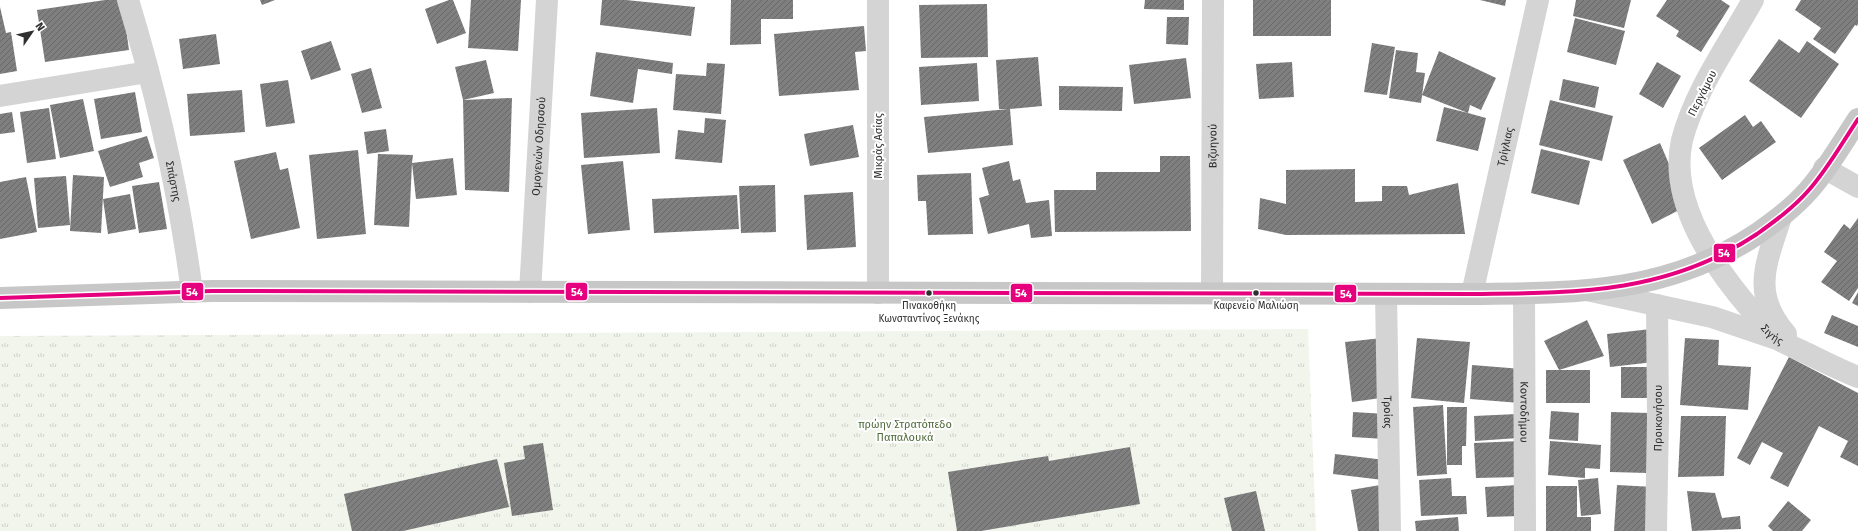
<svg xmlns="http://www.w3.org/2000/svg" width="1858" height="531" font-family="'Fira Sans',sans-serif">
<style>
.park{fill:url(#park-tufts)}
.building{fill:url(#building-hatch)}
.lines{fill:none;stroke-linecap:round;stroke-linejoin:round}
.minor{stroke:#d4d4d4;stroke-width:22}
.major{stroke:#c7c7c7;stroke-width:22}
.bus-1-casing{stroke:#fff;stroke-width:7}
.bus-1{stroke:#e5007d;stroke-width:4}
.bus-dot{fill:#2f2f2f;stroke:#fff;stroke-width:1.5}
.labels{text-anchor:middle;stroke-width:4;stroke-linejoin:round;paint-order:stroke}
.bus-label{font-size:10px;fill:#2f2f2f;stroke:#fff}
.street-label{font-size:11px;fill:#2f2f2f;stroke:#fff}
.park-label{font-size:11px;fill:#516c3c;stroke:#fff}
.line-badge{stroke:#fff;stroke-width:1.5}
.badge-label{font-size:11px;text-anchor:middle;font-weight:bold;fill:#fff}
</style>
<defs>
<pattern id="park-tufts" width="24" height="20" patternUnits="userSpaceOnUse"><rect width="24" height="20" fill="#f1f5ec"/><path d="M3 7l-1-3M5 7V3M7 7l1-3M15 17l-1-3M17 17v-4M19 17l1-3" fill="none" stroke="#cfd2cb"/></pattern>
<pattern id="building-hatch" width="6" height="6" patternUnits="userSpaceOnUse"><rect width="6" height="6" fill="#7f7f7f"/><path d="M-1 1l2-2M0 6l6-6M5 7l2-2" fill="none" stroke="#686868"/></pattern>
</defs>
<rect width="100%" height="100%" fill="#fff"/>
<path class="park" d="M1308,329L1316,531H0V336Z"/>
<path class="building" d="M105,0H122L129,50L45,62L37,10Z
M260,0H275L262,5Z
M449,0H453L466,33L437,44L425,9Z
M471,0H521L518,51L468,48Z
M602,0H626L695,7L691,36L600,25Z
M731,0H793V19H761V44L730,45Z
M1145,0H1184V10L1144,9Z
M1253,0H1331V36H1253Z
M1480,0H1506L1505,6Z
M1576,0H1631L1624,28L1573,16Z
M1667,0H1721L1730,6L1701,52L1676,36L1679,31L1656,16Z
M1801,0H1858V24L1857,26L1855,25L1835,54L1813,39L1821,28L1795,10Z
M987,4L988,57L921,58L919,5Z
M0,7L6,33L11,32L17,71L0,74Z
M1167,17H1189L1188,45L1166,44Z
M1575,18L1625,31L1616,65L1567,52Z
M864,26L866,51L855,52L859,90L779,96L774,34Z
M216,34L220,64L183,69L179,39Z
M1779,39L1799,53L1807,41L1839,64L1801,118L1749,81Z
M331,41L341,70L311,80L301,51Z
M1372,43L1395,47L1387,95L1364,92Z
M1396,50L1418,53L1416,72L1425,73L1421,103L1389,98Z
M1439,51L1496,78L1481,110L1470,105L1468,113L1486,118L1478,151L1436,141L1444,107L1468,113L1422,95Z
M596,52L673,63L672,74L638,69L633,103L590,96Z
M1038,57L1042,106L1010,109L1013,145L928,153L924,117L1008,109H999L996,60Z
M1186,58L1191,98L1134,104L1129,65Z
M486,60L494,93L463,100L455,67Z
M1292,62L1294,97L1259,99L1256,64Z
M1657,62L1681,76L1663,108L1639,94Z
M707,63L725,64L721,114L673,110L676,74L706,76Z
M977,63L979,101L921,105L919,67Z
M371,68L382,108L362,113L351,74Z
M1563,79L1599,87L1595,108L1559,100Z
M288,80L295,123L266,127L260,84Z
M1059,86L1123,87L1122,111L1059,110Z
M242,90L245,132L190,136L187,94Z
M135,92L142,132L101,139L94,99Z
M512,98L509,192L465,190L463,100Z
M83,99L94,151L60,158L50,105Z
M1550,100L1613,116L1602,161L1539,145Z
M49,108L56,159L27,163L20,112Z
M657,108L660,153L584,158L581,113Z
M12,112L15,132L0,134V114Z
M1745,115L1753,127L1761,121L1776,142L1722,180L1699,148Z
M705,118L726,120L722,163L675,159L678,130L704,133Z
M853,125L859,157L810,166L804,134Z
M386,129L389,151L367,154L364,132Z
M147,136L154,158L139,163L143,177L110,187L98,151Z
M1660,143L1687,206L1652,224L1623,160Z
M1541,149L1590,161L1579,205L1531,193Z
M358,150L366,234L317,239L309,155Z
M276,152L280,170L288,168L300,228L251,239L234,161Z
M378,154L413,155L412,163L453,158L457,195L416,199L412,163L409,227L374,225Z
M1160,156H1190L1191,231L1055,232L1054,190H1096V172H1160Z
M623,161L630,230L588,234L581,165Z
M1009,161L1013,181L1020,179L1026,203L1049,200L1052,236L1031,238L1029,224L988,234L979,198L989,195L982,168Z
M1355,169V202L1382,201V186H1407L1409,195L1458,183L1465,234L1286,235L1258,229L1260,198L1286,204V170Z
M971,173L973,234L928,235L926,201H918L917,175Z
M73,175L104,177L101,233L70,231Z
M66,176L70,225L38,228L34,178Z
M26,177L37,232L0,239V182Z
M159,182L167,229L139,233L132,186Z
M775,185L776,232L741,233L739,186Z
M853,192L856,247L807,250L804,195Z
M130,194L136,229L108,234L103,199Z
M737,195L739,229L654,233L652,199Z
M1858,218V288L1849,301L1821,282L1837,261L1824,252L1844,224L1850,229Z
M1858,292V306L1852,303Z
M1832,315L1858,326V347L1824,333Z
M1587,320L1604,356L1559,370L1544,341Z
M1651,329L1654,362L1610,367L1607,334Z
M1382,338L1388,397L1352,402L1345,342Z
M1417,338L1470,342L1464,403L1411,398Z
M1685,338L1719,340L1718,365L1751,367L1748,410L1680,405Z
M1789,357L1858,393V466L1840,457L1848,441L1819,426L1788,487L1770,478L1783,453L1762,442L1750,465L1737,458Z
M1472,365L1522,369L1520,403L1470,399Z
M1621,367H1652V398H1621Z
M1546,370H1590V403H1546Z
M1443,405L1447,474L1417,476L1413,407Z
M1447,407H1467L1466,446H1462V465H1447Z
M1551,411L1579,413L1578,441L1549,439Z
M1353,412L1386,414L1385,439L1352,437Z
M1611,412L1650,413L1648,473L1610,472Z
M1517,414L1518,438L1475,441L1474,416Z
M1681,416H1726L1724,476L1678,477Z
M1520,441L1521,477L1476,478L1474,443Z
M1550,441L1601,445L1600,469L1585,468V478L1548,475Z
M543,443L553,510L512,516L504,463L525,459L523,446Z
M1130,447L1140,504L981,531H957L948,472L1048,456L1049,461Z
M1335,454L1385,460L1383,480L1333,474Z
M497,459L509,507L403,531H352L344,494Z
M1451,478L1452,496H1466L1467,514L1421,516L1419,480Z
M1598,478L1601,514L1581,516L1578,480Z
M1380,485L1388,531H1358L1351,490Z
M1518,485L1520,516L1487,517L1485,487Z
M1617,485L1654,487L1650,531H1614Z
M1546,486H1577V517H1591V531H1546Z
M1256,491L1265,531H1232L1224,498Z
M1687,491L1715,493L1722,518L1740,516L1741,529L1692,531Z
M1788,501L1811,520L1802,531H1773L1768,526Z
M1458,517L1459,531H1416L1415,521Z"/>
<g class="lines">
<g class="minor">
<path id="s1" d="M128,0C157,95 179,193 192,292"/>
<path id="s2" d="M1753,0C1728,45 1695,90 1682,140C1668,202 1714,267 1752,311C1759,319 1767,333 1776,338C1785,344 1796,348 1806,353C1823,361 1840,370 1858,377"/>
<path d="M0,96L148,72"/>
<path d="M1824,168L1858,187"/>
<path d="M1781,217C1767,262 1750,293 1786,334"/>
<path d="M1591,291L1712,317L1774,338"/>
<path id="s3" d="M530,292L547,0"/>
<path id="s4" d="M1212,292L1213,0"/>
<path d="M878,293V0"/>
<path id="s5" d="M1386,294L1390,531"/>
<path id="s6" d="M1472,294L1538,0"/>
<path id="s7" d="M1524,294L1525,531"/>
<path id="s8" d="M1656,531L1658,418L1657,305"/>
</g>
<path class="major" d="M0,298L212,291L1472,294C1576,293 1667,294 1757,234C1775,221 1793,208 1808,191C1827,170 1842,143 1858,119"/>
<defs>
<path id="bus-1" d="M0,298L212,291L1472,294C1576,293 1667,294 1757,234C1775,221 1793,208 1808,191C1827,170 1842,143 1858,119"/>
</defs>
<use href="#bus-1" class="bus-1-casing"/>
<use href="#bus-1" class="bus-1"/>
</g>
<g class="bus-dot">
<circle cx="929" cy="293" r="3.5"/>
<circle cx="1256" cy="293" r="3.5"/>
</g>
<g class="labels">
<g class="bus-label">
<text x="929" y="309">Πινακοθήκη<tspan x="929" dy="13">Κωνσταντίνος Ξενάκης</tspan></text>
<text x="1256" y="309">Καφενείο Μαλιώση</text>
</g>
<g class="street-label">
<text transform="translate(1702 93) rotate(-63)" y="4">Περγάμου</text>
<text dy="4" stroke="none"><textPath href="#s3" startOffset="146">Ομογενών Οδησσού</textPath></text>
<text transform="translate(878 146) rotate(-90)" y="4">Μικράς Ασίας</text>
<text dy="4" stroke="none"><textPath href="#s4" startOffset="146">Βιζυηνού</textPath></text>
<text dy="4" stroke="none"><textPath href="#s6" startOffset="151">Τρίγλιας</textPath></text>
<text dy="4" stroke="none"><textPath href="#s1" startOffset="187">Σπάρτης</textPath></text>
<text dy="4" stroke="none"><textPath href="#s2" startOffset="380">Σιγής</textPath></text>
<text dy="4" stroke="none"><textPath href="#s5" startOffset="118">Τροίας</textPath></text>
<text dy="4" stroke="none"><textPath href="#s7" startOffset="118">Κοντοδήμου</textPath></text>
<text dy="4" stroke="none"><textPath href="#s8" startOffset="113">Προικονήσου</textPath></text>
</g>
<g class="park-label">
<text x="905" y="428">πρώην Στρατόπεδο<tspan x="905" dy="13">Παπαλουκά</tspan></text>
</g>
</g>
<g class="line-badge">
<rect x="1713" y="243" width="23" height="20" rx="4" fill="#e5007d"/>
<rect x="181" y="282" width="23" height="19" rx="4" fill="#e5007d"/>
<rect x="565" y="282" width="23" height="19" rx="4" fill="#e5007d"/>
<rect x="1010" y="283" width="23" height="20" rx="4" fill="#e5007d"/>
<rect x="1334" y="284" width="23" height="19" rx="4" fill="#e5007d"/>
</g>
<g class="badge-label">
<text x="1724" y="257">54</text>
<text x="192" y="296">54</text>
<text x="577" y="296">54</text>
<text x="1021" y="297">54</text>
<text x="1346" y="298">54</text>
</g>
<g transform="translate(32 32) rotate(56)" stroke="#ffffff" stroke-width="3" paint-order="stroke">
<path d="M0-3L7 15L0 10L-7 15Z" fill="#2f2f2f"/>
<text y="-6" font-size="11" font-weight="bold" text-anchor="middle" fill="#2f2f2f">N</text>
</g>
</svg>
